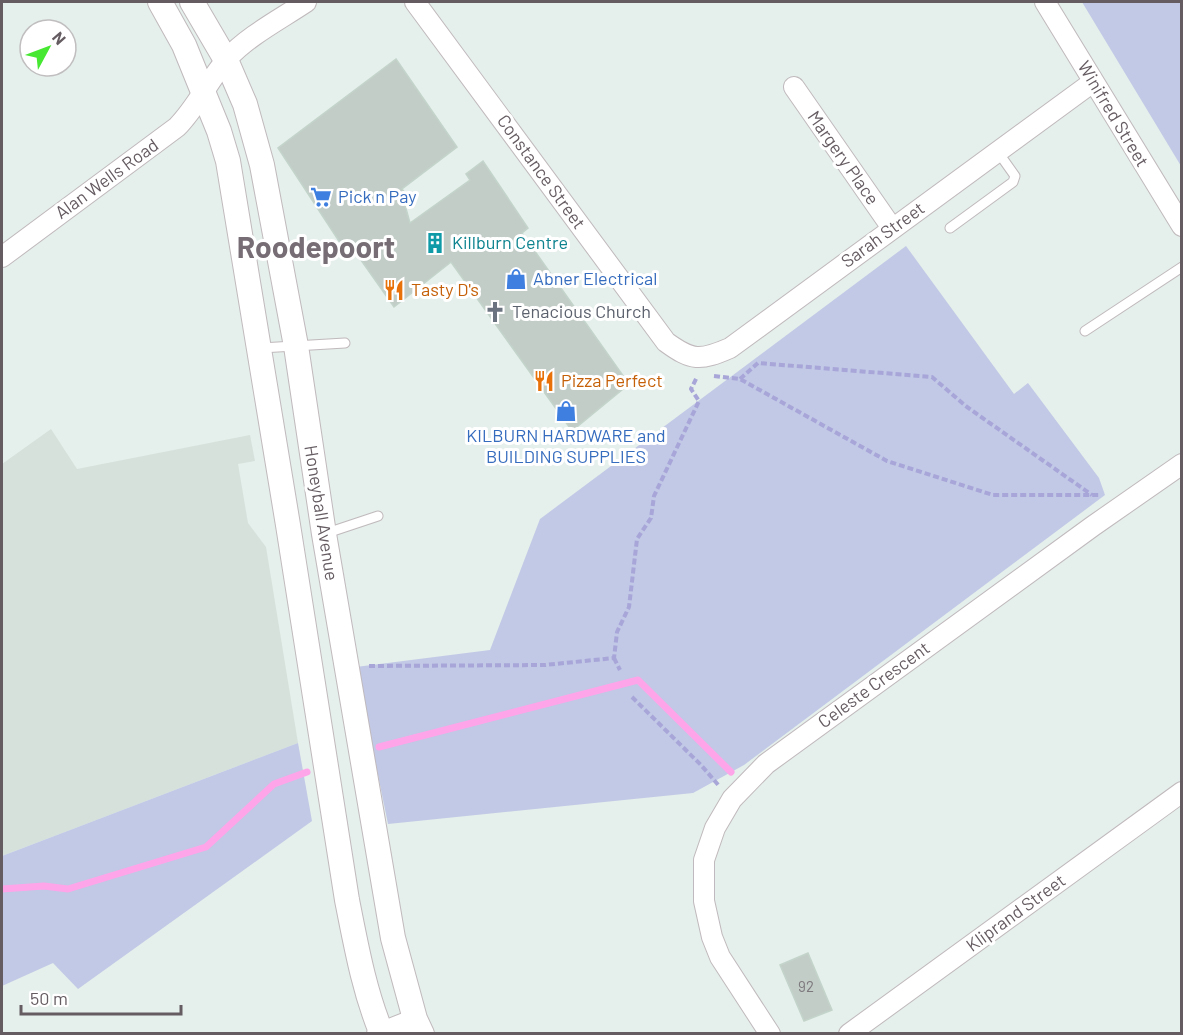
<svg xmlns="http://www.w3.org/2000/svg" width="1183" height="1035" font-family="Barlow,sans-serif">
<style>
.education{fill:#d6e1dc}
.green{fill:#c1c9e6}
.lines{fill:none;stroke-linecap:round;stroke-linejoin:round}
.stream{stroke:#fea5e9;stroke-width:7}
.building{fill:#c3cdc8;stroke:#c3d4cb;stroke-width:1.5}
.service-casing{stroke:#c0b9bd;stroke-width:11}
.minor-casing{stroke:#c0b9bd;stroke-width:22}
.tertiary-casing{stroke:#c0b9bd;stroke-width:26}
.path{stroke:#a8a5d8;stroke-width:4;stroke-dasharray:6 3;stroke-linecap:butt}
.service{stroke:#fff;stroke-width:9}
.minor{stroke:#fff;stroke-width:20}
.tertiary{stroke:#fff;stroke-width:24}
.labels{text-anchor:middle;stroke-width:6;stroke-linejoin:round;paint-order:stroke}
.number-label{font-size:15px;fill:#7c787c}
.street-label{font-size:18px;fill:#655c62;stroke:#fff}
.shop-label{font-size:18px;fill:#366cbe;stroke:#fff;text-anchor:start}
.culture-label{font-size:18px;fill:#0d838f;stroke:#fff;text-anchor:start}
.food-label{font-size:18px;fill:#c56008;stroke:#fff;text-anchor:start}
.worship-label{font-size:18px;fill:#5b616d;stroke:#fff;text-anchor:start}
.town-label{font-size:30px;font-weight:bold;fill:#776d74;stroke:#fff}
</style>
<rect width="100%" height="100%" fill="#e5efeb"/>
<path class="education" d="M51,429L77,469L250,435L255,461L238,464L248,523L266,547L298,743L2,856V464Z"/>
<path class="green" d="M1082,2H1181V166Z
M906,246L1014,394L1028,383L1099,478L1105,495L744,765L693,793L388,824L356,667L490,650L540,519Z
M298,743L312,821L78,989L53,963L2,986V856Z"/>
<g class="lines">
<path class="stream" d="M379,747L638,680L731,772
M2,889L44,886L68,889L206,847L274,784L307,772"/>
</g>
<path class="building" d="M396,59L457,147L402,189L411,201L405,205L410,223L470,180L466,174L483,161L528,228L522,233L629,384L572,431L451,262L394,307L356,253L350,258L278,148Z
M808,953L832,1010L804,1021L780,965Z"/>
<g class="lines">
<defs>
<path id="service" d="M950,228L1013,182L1015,176L998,152
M1085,331L1182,267
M261,348L345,343
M324,534L378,516"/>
<path id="minor" d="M415,2L666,342C692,361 700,361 730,348L1093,82
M1045,2L1182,226
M794,87L892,228
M2,257L177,127C197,107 208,81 227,59C248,36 279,20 306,2
M377,1034L415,1019
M770,1034L720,957L712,937L704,901V860L715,828L732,799L766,764L1093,526L1182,464
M849,1034L1182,792"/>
<path id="tertiary" d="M160,2L184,45L219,131L228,161L288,525L347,900C356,945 364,991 382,1034
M192,2L226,60L245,104L262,165L296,346L324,534L393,938L415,1019L422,1034"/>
</defs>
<use href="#service" class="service-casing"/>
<use href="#minor" class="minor-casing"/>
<use href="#tertiary" class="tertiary-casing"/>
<path class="path" d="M714,376L740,379L887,461L993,495H1100
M740,379L758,363L932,377L967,407L1092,495
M614,658L620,670
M369,666L545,665L614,658L617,632L629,607L637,539L651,518L654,496L699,401L691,389L697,377
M632,697L701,765L720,787"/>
<use href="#service" class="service"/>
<use href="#minor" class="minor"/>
<use href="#tertiary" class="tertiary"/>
</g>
<defs>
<symbol id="supermarket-bare" viewBox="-9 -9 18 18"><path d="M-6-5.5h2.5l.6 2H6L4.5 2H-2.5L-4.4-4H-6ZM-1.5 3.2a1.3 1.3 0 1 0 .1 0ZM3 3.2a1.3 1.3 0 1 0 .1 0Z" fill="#3f7fe0" stroke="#fff" stroke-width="2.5" paint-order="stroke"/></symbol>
<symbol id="building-bare" viewBox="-9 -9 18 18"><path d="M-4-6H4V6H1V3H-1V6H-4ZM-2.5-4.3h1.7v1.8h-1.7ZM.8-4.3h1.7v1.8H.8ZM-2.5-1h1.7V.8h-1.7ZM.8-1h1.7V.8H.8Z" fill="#0f9aa8" stroke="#fff" stroke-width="2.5" paint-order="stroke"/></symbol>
<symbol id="shop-bare" viewBox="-9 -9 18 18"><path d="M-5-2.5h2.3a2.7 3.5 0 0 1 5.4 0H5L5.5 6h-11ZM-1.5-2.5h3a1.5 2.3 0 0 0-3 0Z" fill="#3f7fe0" stroke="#fff" stroke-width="2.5" paint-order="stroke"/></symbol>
<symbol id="restaurant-bare" viewBox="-9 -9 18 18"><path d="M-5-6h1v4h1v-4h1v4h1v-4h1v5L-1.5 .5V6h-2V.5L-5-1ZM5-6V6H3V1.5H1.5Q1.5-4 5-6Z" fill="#e8710a" stroke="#fff" stroke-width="2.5" paint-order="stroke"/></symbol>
<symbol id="church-bare" viewBox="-9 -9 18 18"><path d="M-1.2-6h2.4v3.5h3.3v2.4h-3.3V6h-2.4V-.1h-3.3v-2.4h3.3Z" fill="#6b7280" stroke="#fff" stroke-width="2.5" paint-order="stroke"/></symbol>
</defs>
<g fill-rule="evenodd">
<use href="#supermarket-bare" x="306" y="182" width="30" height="30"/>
<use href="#building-bare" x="420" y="228" width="30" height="30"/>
<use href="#shop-bare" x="501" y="264" width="30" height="30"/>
<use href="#restaurant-bare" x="379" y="275" width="30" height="30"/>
<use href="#church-bare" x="480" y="297" width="30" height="30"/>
<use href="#restaurant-bare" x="529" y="366" width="30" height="30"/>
<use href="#shop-bare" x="551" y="396" width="30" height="30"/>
</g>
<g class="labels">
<g class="number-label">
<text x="806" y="992">92</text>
</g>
<g class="street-label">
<text transform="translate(1113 114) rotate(59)" y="6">Winifred Street</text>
<text transform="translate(843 158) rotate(55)" y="6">Margery Place</text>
<text transform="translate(541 172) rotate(54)" y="6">Constance Street</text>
<text transform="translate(107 179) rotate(-36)" y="6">Alan Wells Road</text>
<text transform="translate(883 235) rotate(-36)" y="6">Sarah Street</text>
<text transform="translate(321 513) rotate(81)" y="6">Honeyball Avenue</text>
<text transform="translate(874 685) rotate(-36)" y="6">Celeste Crescent</text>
<text transform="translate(1016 913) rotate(-36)" y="6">Kliprand Street</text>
</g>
<g class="shop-label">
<text x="338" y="203">Pick n Pay</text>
<text x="533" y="285">Abner Electrical</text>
<text x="566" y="442" text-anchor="middle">KILBURN HARDWARE and<tspan x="566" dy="21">BUILDING SUPPLIES</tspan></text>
</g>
<g class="culture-label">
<text x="452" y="249">Killburn Centre</text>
</g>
<g class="food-label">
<text x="411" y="296">Tasty D's</text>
<text x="561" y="387">Pizza Perfect</text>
</g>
<g class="worship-label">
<text x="512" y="318">Tenacious Church</text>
</g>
<g class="town-label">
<text x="316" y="258">Roodepoort</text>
</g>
</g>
<rect width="1183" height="1035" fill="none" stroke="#655c62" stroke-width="6"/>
<g transform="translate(48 48) rotate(49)"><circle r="28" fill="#ffffff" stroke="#c1bec0" stroke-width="1.5"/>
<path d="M0-4.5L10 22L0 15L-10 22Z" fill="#47e832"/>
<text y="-9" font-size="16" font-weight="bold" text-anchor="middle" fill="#655c62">N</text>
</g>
<path d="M21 1005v9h160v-9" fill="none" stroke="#655c62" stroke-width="3"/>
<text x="30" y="1005" font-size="18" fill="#655c62" stroke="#ffffff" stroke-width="4.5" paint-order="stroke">50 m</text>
</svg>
